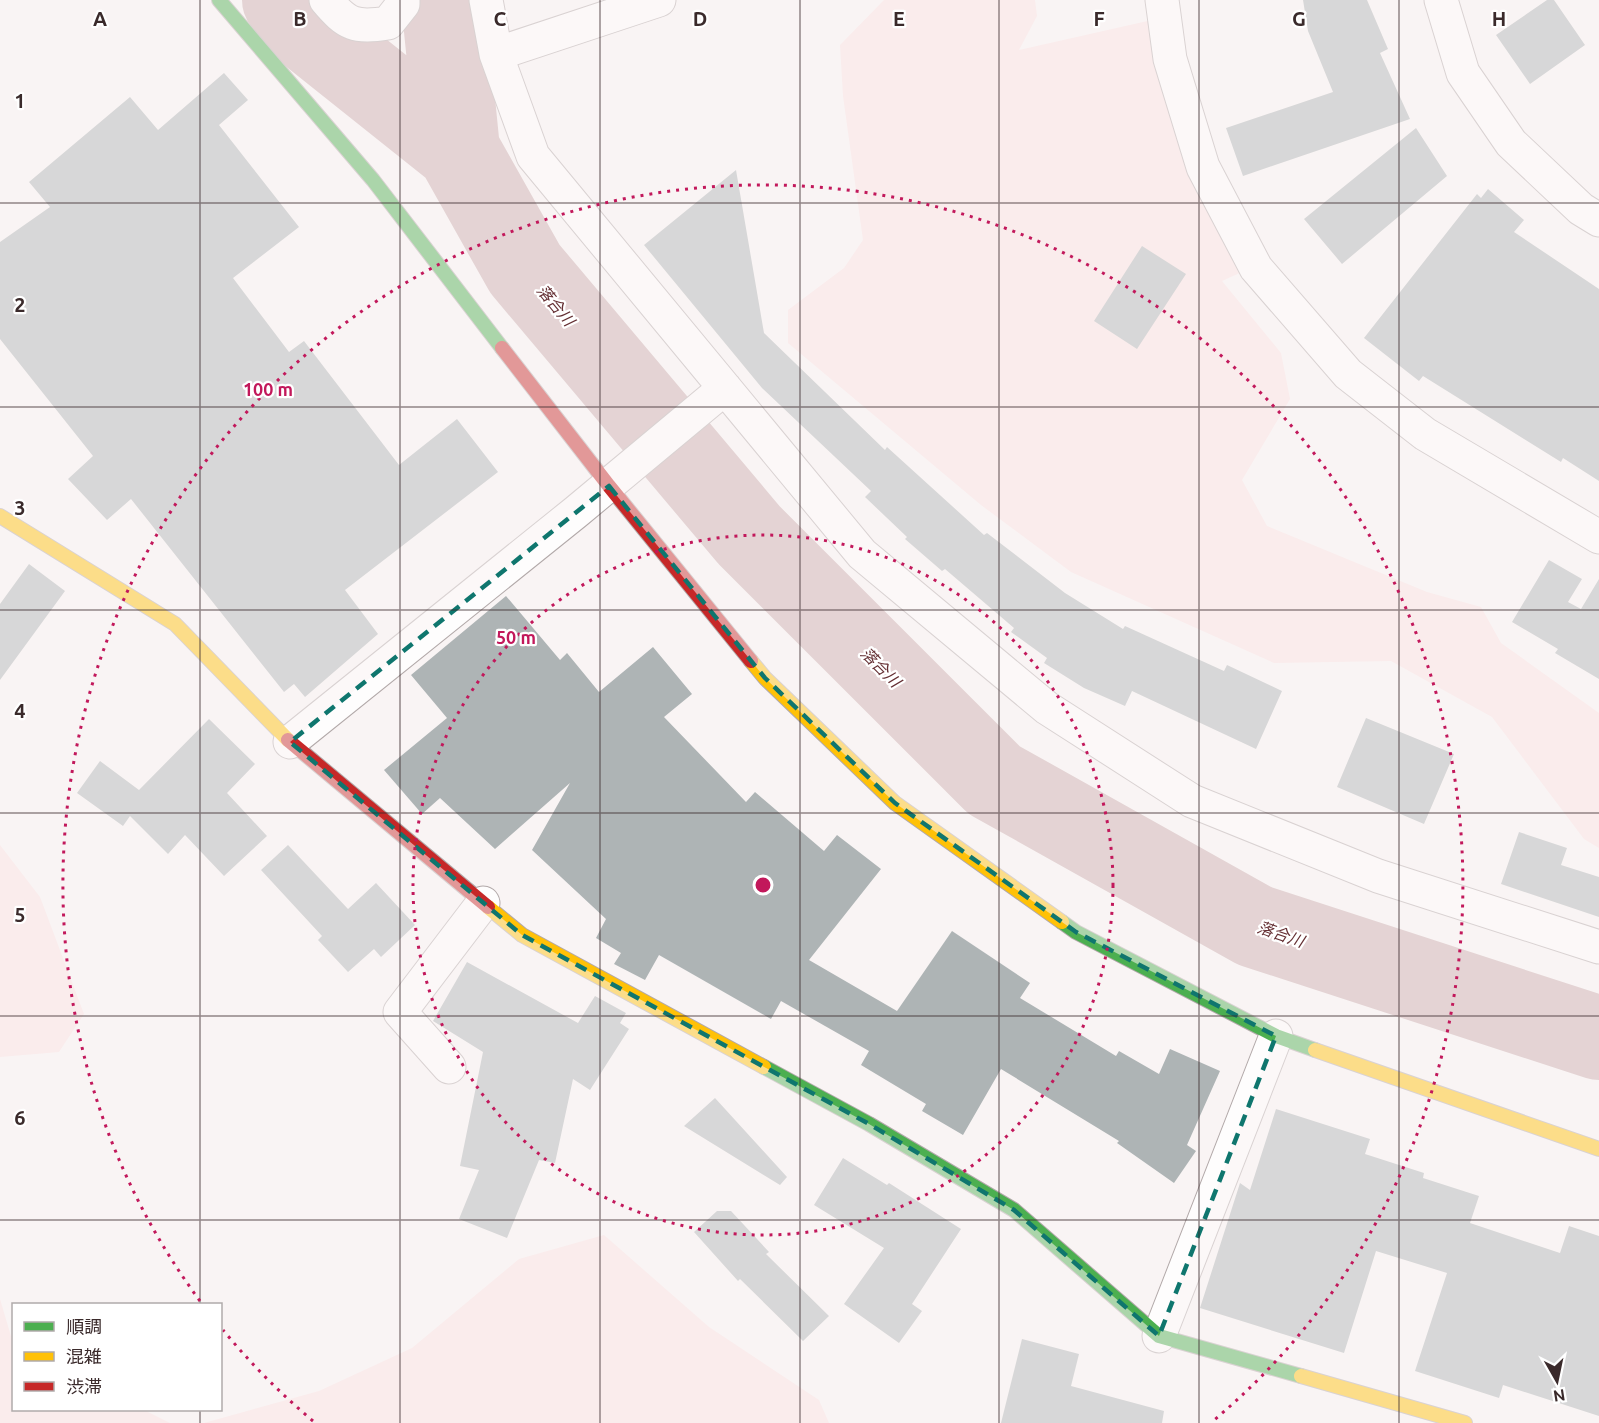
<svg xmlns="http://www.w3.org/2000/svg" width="1599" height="1423" font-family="Ubuntu,'Noto Sans JP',sans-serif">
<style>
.green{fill:#fae2e2}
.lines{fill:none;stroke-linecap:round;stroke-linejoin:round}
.river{stroke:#c9acad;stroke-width:84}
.building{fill:#aeb4b5}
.street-casing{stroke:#b2a9a9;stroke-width:35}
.fast-casing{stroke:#b2a9a9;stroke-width:16}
.slow-casing{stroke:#b2a9a9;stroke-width:16}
.jam-casing{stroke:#b2a9a9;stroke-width:16}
.street{stroke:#fefdfd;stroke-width:33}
.fast{stroke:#4caf50;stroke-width:14}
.slow{stroke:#ffc107;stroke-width:14}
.jam{stroke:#c62828;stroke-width:14}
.marked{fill:none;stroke:#0f766e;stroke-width:4.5;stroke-dasharray:12 8;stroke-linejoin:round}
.grid{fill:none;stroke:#3a2a2b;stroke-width:1.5;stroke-opacity:0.55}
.ring{fill:none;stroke:#c2185b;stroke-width:3;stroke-dasharray:3 6}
.labels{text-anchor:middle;stroke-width:4.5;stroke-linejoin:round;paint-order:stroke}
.water-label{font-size:16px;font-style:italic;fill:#653034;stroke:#fff}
.grid-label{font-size:20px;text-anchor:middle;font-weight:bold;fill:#3a2a2b;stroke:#fff;stroke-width:4.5;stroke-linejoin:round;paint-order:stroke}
.centre{fill:#c2185b;stroke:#fff;stroke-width:3}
.ring-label{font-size:18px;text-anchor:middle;font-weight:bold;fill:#c2185b;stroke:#fff;stroke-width:4.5;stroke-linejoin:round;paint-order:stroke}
</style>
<rect width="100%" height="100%" fill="#f9f4f4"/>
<path class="green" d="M884,0H1035L1037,16L1019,50L1152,20L1244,271L1222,281L1281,353L1290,399L1242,480L1267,526L1427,592L1481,607L1501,643L1599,713V848L1584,839L1492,717L1391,661L1274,663L1071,572L981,505L788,343V310L844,268L863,240L843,96L840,45Z
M0,845L40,897L84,1014L59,1052L0,1057Z
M604,1235L709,1327L819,1400L829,1423H204L319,1391L412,1348L519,1259Z
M0,1299L13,1343L14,1410H144L170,1423H0Z"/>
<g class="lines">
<path class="river" d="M284,0L315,36L458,150
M443,0L458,150L525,269L749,535L994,780L1255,926L1599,1038"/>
</g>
<path class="building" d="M1303,0H1367L1388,49L1380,53L1410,119L1243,176L1226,128L1333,92L1308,31Z
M1547,0H1554L1585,45L1530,84L1496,35Z
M224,73L248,100L219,125L299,227L233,278L289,352L304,341L399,465L457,419L498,472L345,590L378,634L305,697L294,684L284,692L131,499L107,520L68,479L93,456L0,339V242L50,207L29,182L130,97L158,130Z
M1416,128L1447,176L1342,264L1304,219Z
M736,170L764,333L885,450L887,447L984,535L987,533L1065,593L1123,629L1125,626L1224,671L1227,665L1282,691L1256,749L1132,691L1125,706L1084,688L1044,663L1047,658L1011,632L1014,628L945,569L942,571L905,539L907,537L865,497L871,491L762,388L644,245Z
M1488,189L1524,220L1514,232L1599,289V481L1563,458L1561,462L1423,376L1419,381L1364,338L1477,194L1481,198Z
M1142,246L1186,274L1137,349L1094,321Z
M1549,560L1582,579L1568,602L1581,609L1599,579V679L1555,653L1558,649L1512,622Z
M29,564L65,591L0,680V604Z
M506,596L560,660L567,653L599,692L653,647L692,694L664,717L746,802L755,792L824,851L837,835L881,869L809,960L897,1011L952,931L1030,983L1020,998L1116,1056L1119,1051L1159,1074L1170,1049L1220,1071L1187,1145L1196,1151L1174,1183L1117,1143L1119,1141L1001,1069L963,1135L922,1111L926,1104L861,1065L869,1051L781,1001L771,1019L659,955L645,980L614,964L621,953L596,938L606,919L532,850L570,783L495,849L440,798L422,814L384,770L447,718L411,675Z
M1366,718L1454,754L1424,824L1337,787Z
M209,719L255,764L227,793L267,836L224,876L185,835L168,854L130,816L123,826L77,793L100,761L139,790Z
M1519,832L1567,848L1561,865L1599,877V917L1501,884Z
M288,845L348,909L376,883L415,925L381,957L374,949L348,972L318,940L322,936L261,870Z
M467,962L578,1023L595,996L626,1013L620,1023L629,1029L590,1090L573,1079L555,1163L539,1160L507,1238L459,1219L479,1170L460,1166L483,1052L433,1021Z
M715,1098L787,1177L780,1185L684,1126Z
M1276,1109L1370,1139L1365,1154L1424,1173L1423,1178L1479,1196L1470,1223L1560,1253L1569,1226L1599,1236V1416L1503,1385L1499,1398L1415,1371L1447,1273L1376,1251L1344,1353L1200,1308L1240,1183L1250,1190Z
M843,1158L887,1185L889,1183L961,1229L912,1304L922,1311L899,1343L844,1304L884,1248L814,1205Z
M717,1211H731L769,1252L766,1254L829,1316L803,1341L740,1279L738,1281L694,1232Z
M1022,1339L1079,1354L1071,1386L1164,1411L1162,1423H1001Z"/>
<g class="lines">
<defs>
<path id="street" d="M326,0C347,25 355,28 388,23L403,4V0
M486,0L496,54L533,156L862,554L1047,708L1192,801L1378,876L1599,947
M1162,0L1170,59L1203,167L1256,268L1348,374L1425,434L1599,537
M1441,0L1463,73L1511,143L1581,209L1599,220
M496,54L659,0
M290,742L576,512L725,388
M449,1067L400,1012L483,903
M1159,1336L1276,1036"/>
<path id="fast" d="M219,0L373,180L502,348
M1062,922L1076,932L1276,1036L1315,1050
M764,1067L869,1124L1014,1210L1159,1336L1301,1376"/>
<path id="slow" d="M0,516L175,624L288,740
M751,661L765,678L895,803L1062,922
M488,907L522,935L764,1067
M1315,1050L1599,1149
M1301,1376L1465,1423"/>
<path id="jam" d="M502,348L609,486L751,661
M288,740L488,907"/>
</defs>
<use href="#street" class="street-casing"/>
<use href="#fast" class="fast-casing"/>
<use href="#slow" class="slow-casing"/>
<use href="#jam" class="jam-casing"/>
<use href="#street" class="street"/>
<use href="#fast" class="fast"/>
<use href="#slow" class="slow"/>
<use href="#jam" class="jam"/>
</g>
<path d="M0 0H1599V1423H0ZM609,486L765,678L895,803L1076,932L1276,1036L1159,1336L1014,1210L869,1124L522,935L290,742Z" fill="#f9f4f4" fill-opacity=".55" fill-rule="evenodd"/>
<path class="marked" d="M609,486L765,678L895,803L1076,932L1276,1036L1159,1336L1014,1210L869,1124L522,935L290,742Z"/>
<path class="grid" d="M200,0V1304M400,0V1423M600,0V1423M800,0V1423M999,0V1423M1199,0V1423M1399,0V1423M0,203H1599M0,407H1599M0,610H1599M0,813H1599M0,1016H1599M0,1220H1599M200,1410V1423"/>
<g class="ring">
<circle cx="763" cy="885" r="350"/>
<path d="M313 1421A700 700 0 0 1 223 1330M200 1301A700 700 0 1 1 1213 1421"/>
</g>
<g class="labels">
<g class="water-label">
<text transform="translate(556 305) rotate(50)" y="6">落合川</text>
<text transform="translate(881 667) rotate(45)" y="6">落合川</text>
<text transform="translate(1281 934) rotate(19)" y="6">落合川</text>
</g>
</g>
<g class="grid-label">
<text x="100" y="26">A</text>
<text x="300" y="26">B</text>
<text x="500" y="26">C</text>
<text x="700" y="26">D</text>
<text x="899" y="26">E</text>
<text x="1099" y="26">F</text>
<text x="1299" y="26">G</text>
<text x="1499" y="26">H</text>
<text x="20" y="108">1</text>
<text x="20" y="312">2</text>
<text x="20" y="515">3</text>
<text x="20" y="718">4</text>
<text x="20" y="922">5</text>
<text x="20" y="1125">6</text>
</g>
<circle cx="763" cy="885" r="9" class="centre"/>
<g class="ring-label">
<text x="268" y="396">100 m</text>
<text x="516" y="644">50 m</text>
</g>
<rect x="12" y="1303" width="210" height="108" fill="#ffffff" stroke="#b0aaaa" stroke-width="1.5"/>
<rect x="24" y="1322" width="30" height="9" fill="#4caf50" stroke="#b0aaaa" stroke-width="1.5"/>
<text x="66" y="1333" font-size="18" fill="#3a2a2b">順調</text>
<rect x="24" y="1352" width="30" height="9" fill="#ffc107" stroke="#b0aaaa" stroke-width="1.5"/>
<text x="66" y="1363" font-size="18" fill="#3a2a2b">混雑</text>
<rect x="24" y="1382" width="30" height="9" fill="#c62828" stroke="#b0aaaa" stroke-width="1.5"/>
<text x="66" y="1393" font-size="18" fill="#3a2a2b">渋滞</text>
<g transform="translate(1557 1381) rotate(171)" stroke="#ffffff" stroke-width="4.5" paint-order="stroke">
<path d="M0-4.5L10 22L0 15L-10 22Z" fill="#3a2a2b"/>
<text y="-9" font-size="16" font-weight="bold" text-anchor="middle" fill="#3a2a2b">N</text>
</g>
</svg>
